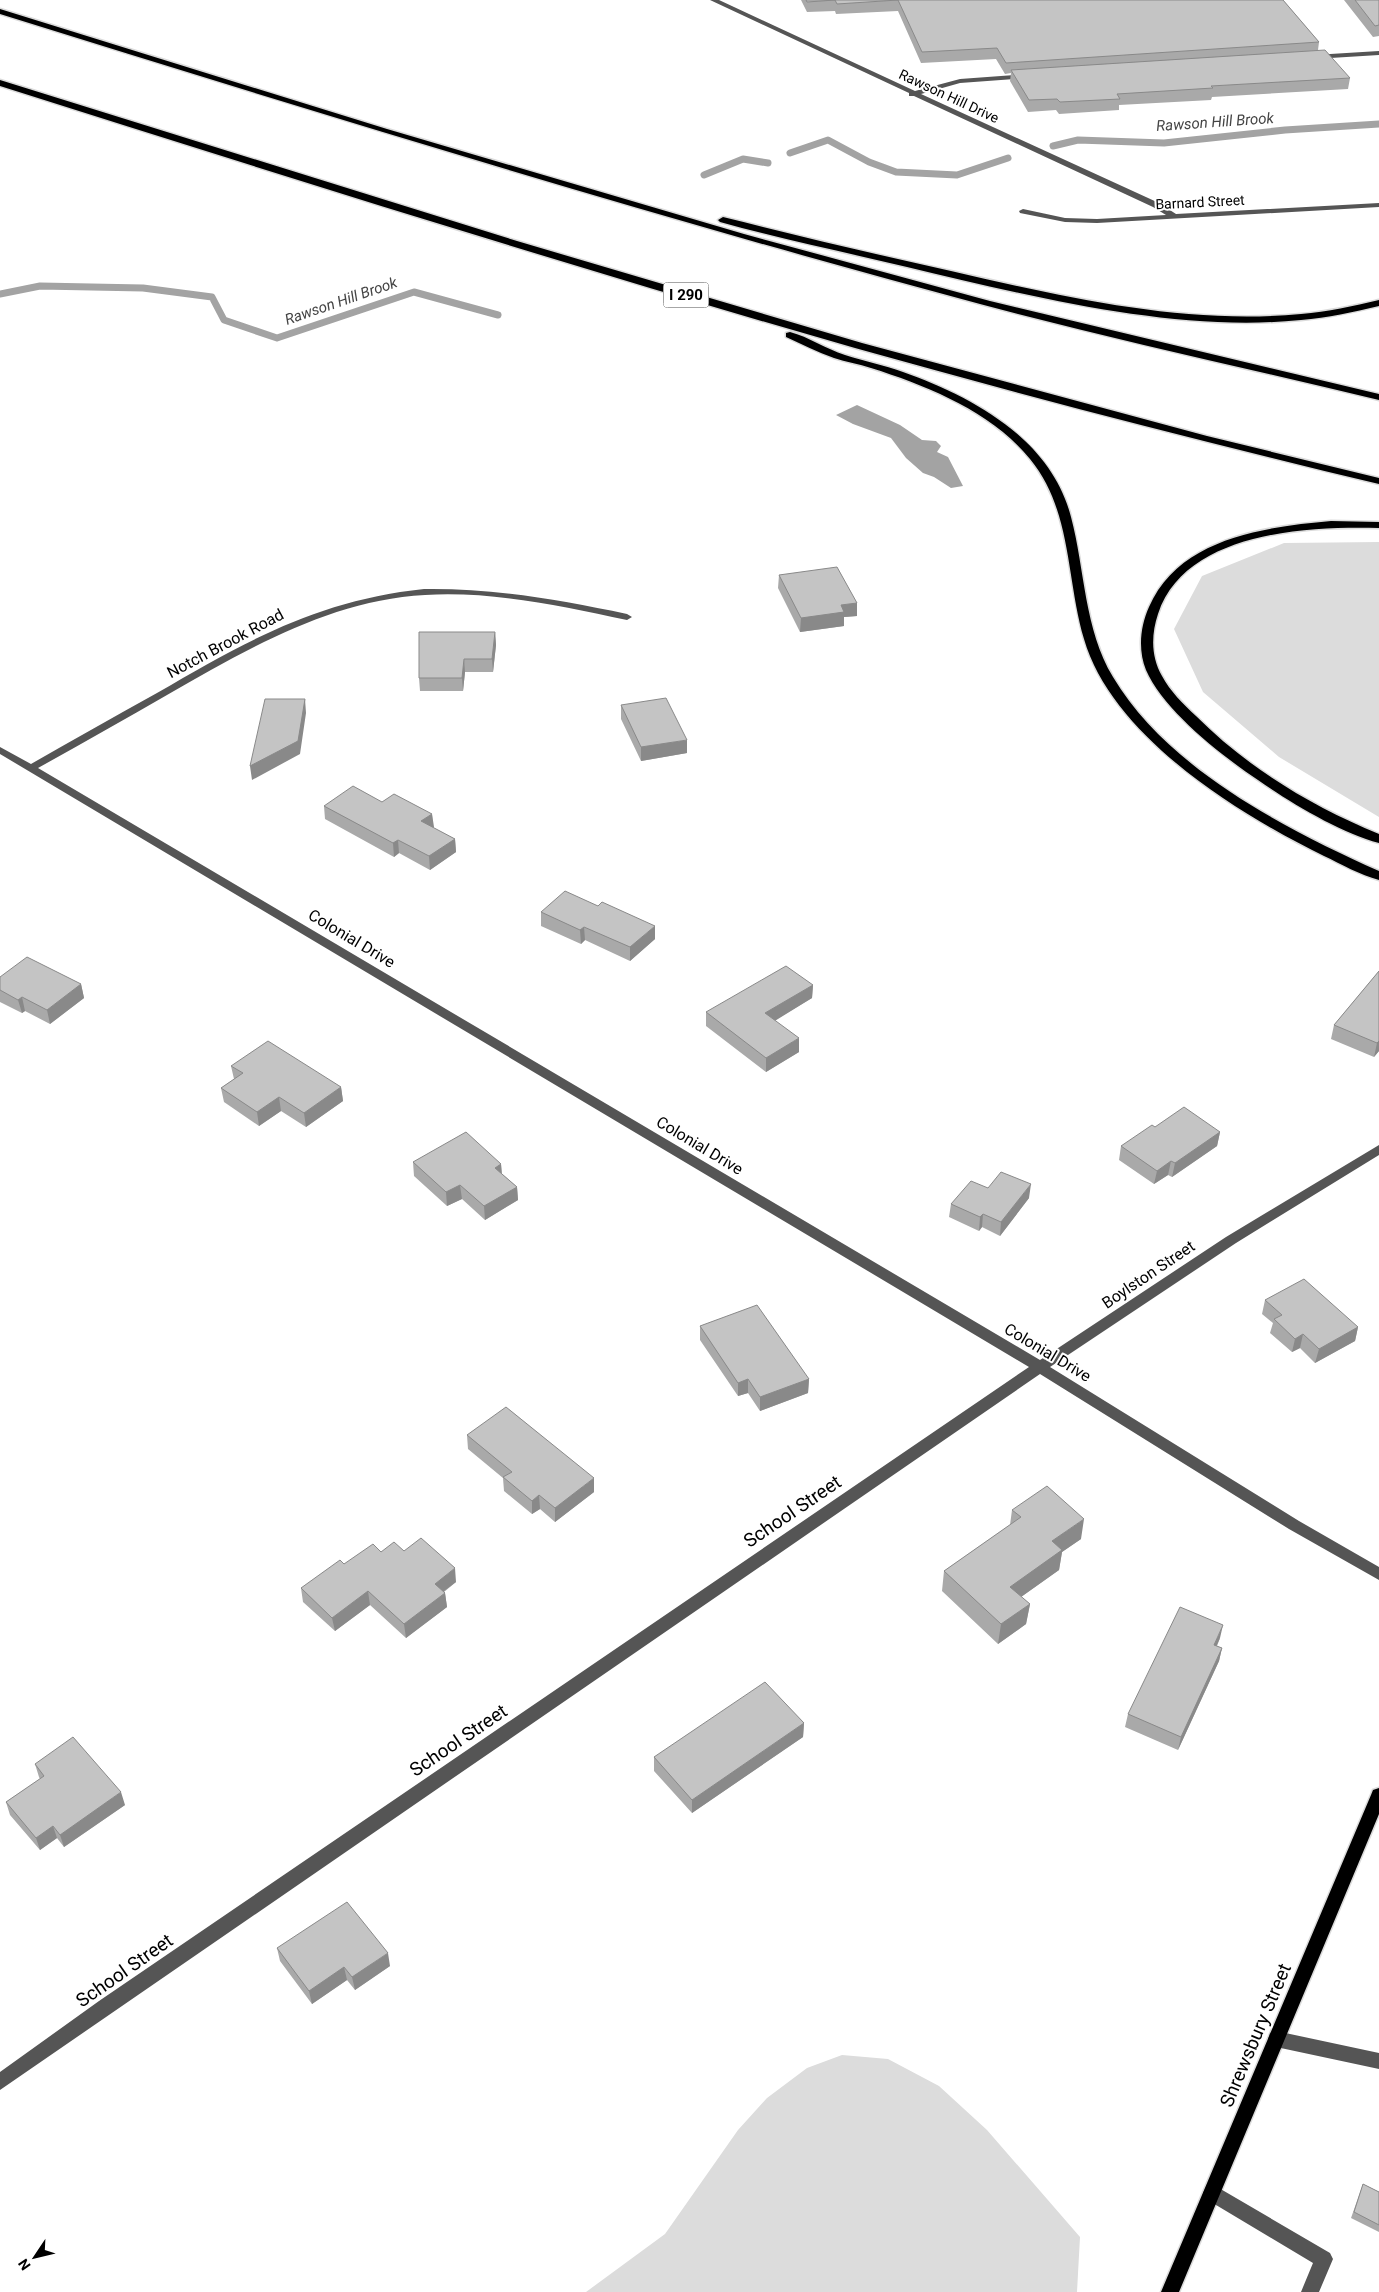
<svg xmlns="http://www.w3.org/2000/svg" width="1379" height="2292" font-family="Roboto,sans-serif">
<style>
.green{fill:#dcdcdc}
.water{fill:#a3a3a3}
.lines{fill:none;stroke-linecap:round;stroke-linejoin:round}
.stream{stroke:#a3a3a3;stroke-width:7}
.major-casing{stroke:#dbdbdb;stroke-width:3}
.highway-casing{stroke:#dbdbdb;stroke-width:3}
.minor{fill:#555;fill-rule:evenodd}
.major{fill:#000;fill-rule:evenodd}
.highway{fill:#000;fill-rule:evenodd}
.wall{fill:#a9a9a9}
.shaded-wall{fill:#898989}
.building{fill:#c4c4c4;stroke:#898989}
.labels{text-anchor:middle;stroke-width:4;stroke-linejoin:round;paint-order:stroke}
.far-street-label{font-size:14px;fill:#000;stroke:#fff}
.far-water-label{font-size:15px;font-style:italic;fill:#444;stroke:#fff}
.shield{fill:#fff;stroke:#4c4c4c;stroke-width:1}
.shield-label{font-size:15px;font-weight:bold;fill:#000}
.street-label{font-size:16px;fill:#000;stroke:#fff}
.near-street-label{font-size:19px;fill:#000;stroke:#fff}
</style>
<rect width="100%" height="100%" fill="#fff"/>
<path class="green" d="M1379,542V817L1279,757L1203,692L1174,629L1202,576L1284,543Z
M842,2055L888,2059L939,2086L987,2130L1080,2237L1077,2292H586L665,2234L738,2130L767,2098L807,2068Z"/>
<path class="water" d="M857,405L900,425L922,440L936,441L941,446L937,452L948,457L963,486L951,488L934,477L923,473L906,458L891,438L853,424L836,415Z"/>
<g class="lines">
<path class="stream" d="M1053,146L1078,140L1164,143L1285,130L1379,124
M790,153L828,140L869,162L896,172L957,175L1008,158
M704,175L743,159L768,163
M0,294L40,286L143,288L212,297L224,320L277,338L414,292L498,315"/>
<defs>
<path id="major" d="M1379,1788V1814L1179,2292H1161L1371,1795L1373,1790Z"/>
<path id="highway" d="M0,9L387,129L744,234L990,301L1379,394V400C1246,368 1112,339 980,304C651,216 325,115 0,14Z
M0,80L517,241L862,343L1207,436L1379,478V484C1204,442 1029,397 855,348C569,266 284,176 0,86Z
M723,217C799,236 874,254 951,271C1064,297 1184,325 1301,314C1328,312 1353,306 1379,300V306C1353,312 1328,318 1301,320C1174,333 1030,296 907,267C844,252 781,239 720,222L718,220Z
M790,332C809,337 826,349 845,355C864,361 884,365 903,372C973,397 1051,439 1071,517C1085,570 1084,629 1113,677C1167,768 1285,829 1379,871V880C1360,875 1341,864 1324,856C1238,814 1112,736 1084,639C1066,578 1072,510 1030,459C992,412 928,386 871,368C859,364 846,362 834,358C817,352 802,344 786,337V333Z
M1331,521L1379,522V528C1307,526 1185,532 1158,614C1151,635 1151,657 1162,676C1170,691 1183,704 1196,716C1248,768 1311,806 1379,834V843C1341,833 1291,803 1258,780C1222,756 1163,710 1146,670C1138,650 1140,627 1149,607C1179,538 1264,527 1331,521Z"/>
</defs>
<use href="#major" class="major-casing"/>
<use href="#highway" class="highway-casing"/>
<path class="minor" d="M710,0H719L915,91L960,79L1030,74V78H1027L960,83L921,94L1159,203L1176,214L1379,203V207L1097,223L1065,222L1020,213L1019,211L1023,209L1065,218L1097,219L1166,215L1153,207L914,96H909V93Z
M1379,51V55L1314,59L1310,57L1314,55Z
M424,589C493,588 560,600 627,614L632,617L627,620C561,606 493,591 425,595C330,600 246,650 167,695C124,720 81,744 38,768L1040,1360L1226,1237L1379,1145V1155L1236,1243L1050,1367L1299,1521L1379,1567V1580L1289,1529L1040,1374L0,2090V2072L99,2001L1029,1367L0,754V747L31,764C73,740 115,716 157,693C246,641 319,600 424,589Z
M1276,2031L1379,2053V2069L1276,2047L1270,2045L1268,2039L1270,2033Z
M1212,2184L1330,2253L1333,2259L1319,2292H1301L1313,2263L1206,2199L1203,2193L1206,2187Z"/>
<use href="#major" class="major"/>
<use href="#highway" class="highway"/>
</g>
<path class="wall" d="M801,0H1283L1319,42L1318,50L1350,78L1348,89L1212,97L1211,100L1119,105V110L1059,114L1056,110L1028,112L1010,81L1011,73L1005,74L996,59L921,63L898,11L836,14L835,11L807,12Z
M1344,0H1379V36L1373,37Z
M779,575L857,603V616L844,617V626L800,632L778,588Z
M495,632L496,645L493,672H465L463,691H420L419,678Z
M621,705L687,753L641,761L621,719Z
M382,802L432,814L433,828L455,839L456,852L430,870L399,853L394,857L325,819L324,806Z
M541,912L655,939L630,961L585,940L581,944L541,926Z
M1379,971V1051L1374,1057L1331,1039L1334,1025Z
M0,977L81,984L84,998L50,1024L25,1011L22,1013L0,1002Z
M813,985L812,998L775,1020L799,1052L766,1072L706,1026V1012Z
M231,1066L341,1087L343,1101L306,1127L281,1111L259,1126L224,1102L221,1088L234,1079Z
M1155,1127L1220,1132L1217,1146L1172,1177L1168,1175L1154,1184L1119,1160L1121,1146Z
M413,1162L501,1164L502,1174L517,1187L518,1200L485,1220L462,1199L447,1206L414,1176Z
M988,1188L1029,1198L1000,1236L982,1227L979,1231L949,1217L951,1204Z
M1265,1300L1358,1327L1355,1341L1315,1363L1300,1348L1292,1352L1270,1333L1273,1323L1262,1314Z
M700,1326L809,1379L808,1393L760,1411L748,1393L738,1396L700,1340Z
M467,1435L594,1492L555,1522L540,1509L532,1514L504,1491L503,1478L468,1449Z
M1012,1510L1081,1539L1062,1552L1059,1570L1021,1597L1030,1604L1026,1624L998,1644L942,1591L944,1571L1010,1525Z
M404,1551L456,1582L444,1592L445,1593L447,1607L406,1638L370,1605L335,1631L303,1602L301,1588L344,1564L381,1552Z
M1220,1638L1217,1646L1222,1648L1219,1661L1178,1750L1125,1727L1128,1714Z
M804,1723L803,1737L692,1813L654,1771V1757Z
M35,1764L125,1805L64,1847L57,1838L40,1850L10,1815L6,1802L40,1779L39,1777Z
M277,1948L390,1966L355,1990L347,1980L312,2004L280,1961Z
M1363,2184L1379,2192V2232L1351,2218Z"/>
<path class="shaded-wall" d="M857,603V616L844,617V626L800,632L801,618L841,605Z
M495,632L496,645L493,672L492,659Z
M464,659L465,672L463,691L462,678Z
M305,699L306,713L300,754L252,780L250,766Z
M687,740V753L641,761V747Z
M432,814L434,827L422,835L421,821Z
M455,839L456,852L430,870L429,856Z
M398,840L399,853L394,857L393,843Z
M655,926V939L630,961V947Z
M584,927L585,940L581,944L580,930Z
M81,984L84,998L50,1024L47,1010Z
M813,985L812,998L765,1027V1013Z
M22,997L25,1011L22,1013L18,1000Z
M799,1038V1052L766,1072V1058Z
M1379,1041V1051L1374,1057L1377,1043Z
M341,1087L343,1101L306,1127L304,1113Z
M279,1097L281,1111L259,1126L257,1112Z
M1220,1132L1217,1146L1172,1177L1175,1163Z
M1171,1161L1168,1175L1154,1184L1157,1171Z
M501,1164L502,1178L495,1168Z
M1031,1184L1029,1198L1000,1236L1001,1222Z
M460,1185L462,1199L447,1206L446,1192Z
M517,1187L518,1200L485,1220L484,1206Z
M983,1214L982,1227L979,1231L980,1217Z
M1358,1327L1355,1341L1315,1363L1319,1349Z
M1303,1334L1300,1348L1292,1352L1295,1339Z
M748,1379V1393L738,1396V1383Z
M809,1379L808,1393L760,1411V1397Z
M594,1478V1492L555,1522V1508Z
M539,1495L540,1509L532,1514V1501Z
M1084,1519L1081,1539L1062,1552L1059,1570L1007,1607L1010,1587L1052,1541Z
M455,1568L456,1582L436,1597L435,1584Z
M368,1591L370,1605L335,1631L332,1618Z
M445,1593L447,1607L406,1638L404,1624Z
M1030,1604L1026,1624L998,1644L1001,1624Z
M1223,1625L1220,1638L1211,1658L1214,1645Z
M1222,1648L1219,1661L1178,1750L1181,1737Z
M804,1723L803,1737L692,1813V1800Z
M121,1792L125,1805L64,1847L60,1835Z
M53,1826L57,1838L40,1850L36,1838Z
M388,1953L390,1966L355,1990L352,1977Z
M344,1967L347,1980L312,2004L309,1991Z"/>
<path class="building" d="M806,0H1283L1319,42L1006,63L997,48L922,52L898,0L837,4L835,0L807,2Z
M1355,0H1379V25L1375,26Z
M1325,50L1350,78L1211,86L1213,88L1117,94L1120,99L1060,102L1057,99L1029,100L1011,70Z
M837,567L857,603L841,605L844,612L801,618L779,575Z
M419,632H495L492,659H464L462,678H419Z
M666,698L687,740L641,747L621,705Z
M265,699H305L298,741L250,766Z
M353,786L382,802L394,794L432,814L421,821L455,839L429,856L398,840L393,843L324,806Z
M565,891L598,906L602,902L655,926L630,947L584,927L580,930L541,912Z
M27,957L81,984L47,1010L22,997L18,1000L0,990V977Z
M786,966L813,985L765,1013L799,1038L766,1058L706,1012Z
M1379,971V1041L1377,1043L1334,1025Z
M268,1041L341,1087L304,1113L279,1097L257,1112L221,1088L243,1073L231,1066Z
M1184,1107L1220,1132L1175,1163L1171,1161L1157,1171L1121,1146L1152,1125L1155,1127Z
M466,1132L501,1164L495,1168L517,1187L484,1206L460,1185L446,1192L413,1162Z
M1001,1172L1031,1184L1001,1222L983,1214L980,1217L951,1204L971,1181L988,1188Z
M1304,1279L1358,1327L1319,1349L1303,1334L1295,1339L1274,1319L1282,1315L1265,1300Z
M757,1305L809,1379L760,1397L748,1379L738,1383L700,1326Z
M506,1407L594,1478L555,1508L539,1495L532,1501L503,1477L512,1472L467,1435Z
M1047,1486L1084,1519L1052,1541L1062,1550L1010,1587L1030,1604L1001,1624L944,1571L1021,1517L1012,1510Z
M421,1538L455,1568L435,1584L445,1593L404,1624L368,1591L332,1618L301,1588L340,1560L344,1564L373,1544L381,1552L394,1542L404,1551Z
M1180,1607L1223,1625L1214,1645L1222,1648L1181,1737L1128,1714Z
M765,1682L804,1723L692,1800L654,1757Z
M73,1737L121,1792L60,1835L53,1826L36,1838L6,1802L44,1776L35,1764Z
M347,1902L388,1953L352,1977L344,1967L309,1991L277,1948Z
M1363,2184L1379,2192V2225L1354,2212Z"/>
<g class="labels">
<g class="far-street-label">
<text transform="translate(949 96) rotate(25)" y="5">Rawson Hill Drive</text>
<text transform="translate(1200 202) rotate(-3)" y="5">Barnard Street</text>
</g>
<g class="far-water-label">
<text transform="translate(1215 122) rotate(-4)" y="5">Rawson Hill Brook</text>
<text transform="translate(341 301) rotate(-19)" y="5">Rawson Hill Brook</text>
</g>
<rect class="shield" x="663.5" y="282.5" width="45" height="25" rx="4"/>
<g class="shield-label">
<text x="686" y="300">I 290</text>
</g>
<g class="street-label">
<text transform="translate(225 643) rotate(-28)" y="6">Notch Brook Road</text>
<text transform="translate(352 938) rotate(31)" y="6">Colonial Drive</text>
<text transform="translate(700 1145) rotate(31)" y="6">Colonial Drive</text>
<text transform="translate(1148 1274) rotate(-34)" y="6">Boylston Street</text>
<text transform="translate(1048 1352) rotate(31)" y="6">Colonial Drive</text>
</g>
<g class="near-street-label">
<text transform="translate(792 1511) rotate(-34)" y="7">School Street</text>
<text transform="translate(458 1740) rotate(-34)" y="7">School Street</text>
<text transform="translate(124 1970) rotate(-35)" y="7">School Street</text>
<text transform="translate(1255 2035) rotate(-67)" y="7">Shrewsbury Street</text>
</g>
</g>
<g transform="translate(35 2257) rotate(235)" stroke="#ffffff" stroke-width="4" paint-order="stroke">
<path d="M0-4L9 19L0 12L-9 19Z" fill="#000000"/>
<text y="-8" font-size="14" font-weight="bold" text-anchor="middle" fill="#000000">N</text>
</g>
</svg>
